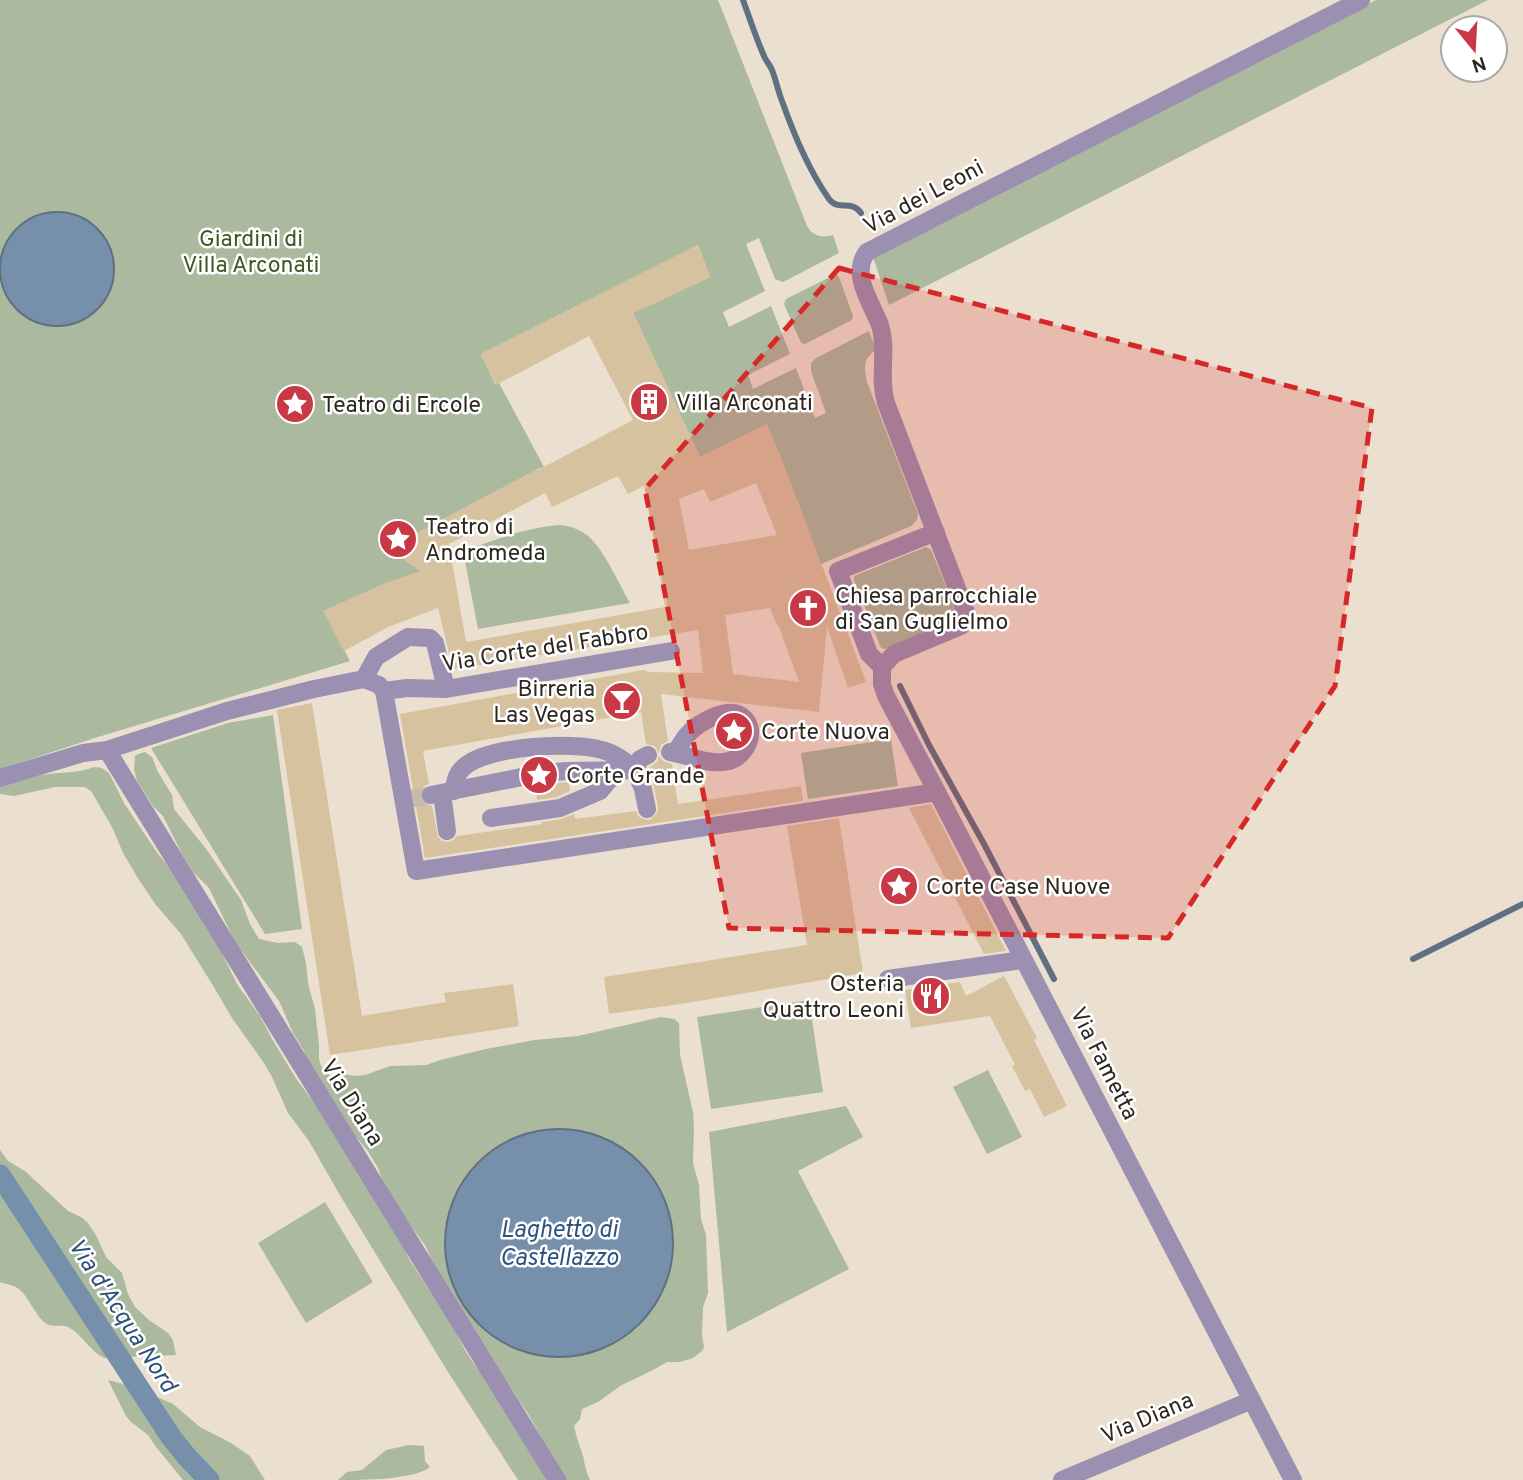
<svg xmlns="http://www.w3.org/2000/svg" width="1523" height="1480" font-family="Overpass,sans-serif">
<style>
.green{fill:#abb99f;fill-rule:evenodd}
.water{fill:#768fab;stroke:#607082;stroke-width:2}
.lines{fill:none;stroke-linecap:round;stroke-linejoin:round}
.stream{stroke:#607082;stroke-width:6}
.canal{stroke:#768fab;stroke-width:21}
.building{fill:#d7c2a0;fill-rule:evenodd}
.minor-tunnel{stroke:#c5bbac;stroke-width:18;stroke-dasharray:18 9;stroke-linecap:butt}
.minor{stroke:#9c90b2;stroke-width:18}
.marked{fill:#d62828;fill-opacity:0.2;stroke:#d62828;stroke-width:5;stroke-dasharray:14 9;stroke-linejoin:round}
.labels{text-anchor:middle;stroke-width:5;stroke-linejoin:round;paint-order:stroke}
.street-label{font-size:23px;fill:#2c2821;stroke:#fff}
.park-label{font-size:23px;fill:#405724;stroke:#fff}
.poi-label{font-size:23px;fill:#2c2821;stroke:#fff;text-anchor:start}
.water-label{font-size:24px;font-style:italic;fill:#2d537c;stroke:#fff}
</style>
<rect width="100%" height="100%" fill="#ebe0cf"/>
<path class="green" d="M0,0H718L807,226C813,236 821,238 833,235L839,253L783,282L775,279L759,238L746,244L765,291L723,312L729,327L771,306L790,354L748,375L753,389L796,368L815,418L826,413L811,371V363L816,358L869,331L876,350C863,358 864,368 867,382L918,514L917,520L911,526L821,564L766,425L700,457L633,313L710,277L698,245L481,354L495,384L499,383L544,467L538,469L423,530L432,567L324,611L350,661L98,737L0,769Z
M1376,0H1488L889,305L872,254Z
M836,274L839,277L853,316L852,320L805,344L801,343L784,304L786,299Z
M561,525C570,526 579,529 587,535C604,549 619,584 630,603L478,629L463,551C495,540 526,527 561,525Z
M926,547L931,550L957,613L954,619L885,649L881,648L854,580V576Z
M273,715L302,929L265,934L151,748L228,723Z
M891,739L898,786L808,799L801,753Z
M145,752L152,757L158,772L172,795L174,809L207,850L241,900L250,924L259,939L278,943L295,942L302,947L306,963L308,983L315,1009L319,1045V1059L321,1066L330,1076L343,1074L355,1076L365,1075L390,1066L426,1065L440,1060L486,1049L534,1040L578,1036L661,1017L674,1019L679,1023L680,1055L693,1112L694,1129L693,1163L699,1185L701,1219L706,1235L708,1293L703,1307L702,1335L704,1347L702,1351L693,1358L680,1362H667L655,1369L620,1386L598,1402L582,1409L580,1419L574,1426C576,1437 580,1446 583,1456C585,1465 586,1472 590,1480H562C549,1456 538,1427 522,1405C516,1397 513,1389 507,1382L447,1293L425,1245L387,1194L378,1168L367,1150L352,1132L308,1064L304,1051L293,1033L279,1001L235,942L209,888L193,872L182,854L163,816L153,806L137,781L134,769L135,756L138,754ZM487,1155L648,1172L664,1199L672,1224L668,1278L655,1305L643,1320L629,1333L523,1352C462,1327 426,1261 454,1197C462,1181 474,1168 487,1155Z
M94,767L102,768L109,773L124,803L158,854L171,869L197,909L205,926L218,945L237,984L260,1016L272,1039L297,1080L333,1128L400,1237L409,1259L449,1320L465,1350L474,1364L490,1382L547,1480H518L448,1372L341,1197L309,1141L288,1113L272,1077L264,1063L232,1018L212,984L181,934L156,905L139,880L123,853L112,827L91,791L85,787H55L14,796L0,794V787C15,780 33,776 49,774C66,772 78,773 94,767Z
M809,1000L823,1092L711,1109L697,1017Z
M988,1070L1022,1137L987,1154L953,1087Z
M846,1106L863,1137L798,1171L849,1269L727,1332L709,1132Z
M0,1150L8,1161L25,1171L68,1211L81,1217L87,1222L96,1235L106,1257L122,1273L128,1294L135,1307L149,1320L168,1333L173,1340L176,1355L104,1358C90,1351 83,1336 70,1328C62,1323 51,1329 44,1322C33,1313 29,1295 16,1287C12,1285 5,1284 0,1282Z
M325,1202L373,1282L306,1323L258,1243Z
M108,1380L135,1387L173,1404L200,1427L231,1443L250,1456L265,1480H183L156,1447L148,1435L131,1422L126,1416Z
M409,1445L424,1446L425,1461L430,1467C414,1480 362,1480 338,1480L347,1472L362,1470L386,1450Z"/>
<path class="water" d="M0 269a57 57 0 1 1 114 0a57 57 0 1 1-114 0Z
M445 1243a114 114 0 1 1 228 0a114 114 0 1 1-228 0Z"/>
<g class="lines">
<path class="stream" d="M743,0C750,19 756,38 764,56C766,61 770,65 772,70C776,80 778,91 782,101C793,132 810,172 829,199C839,212 851,199 861,213
M900,686L929,745L984,844L1054,979
M1413,959L1523,904"/>
<path class="canal" d="M0,1175L171,1437L187,1457L209,1480"/>
</g>
<path class="building" d="M698,245L710,277L633,313L700,457L767,424L781,457L866,682L848,688L827,627L819,712L661,694L668,741L661,745L659,753L655,746L646,744L641,712L423,751L429,784L424,786L421,791L420,798L423,803L432,806L438,837L442,841L448,842L453,840L457,836L542,824L541,822L562,819L574,814L575,819L636,811L638,816L643,819L650,820L657,813L658,807L650,767L657,762L659,756L663,761L672,764L678,804L801,786L803,801L425,858L400,714L643,670L649,672L703,673L698,630L453,669L438,608L388,627L344,651L323,611L383,584L420,571L387,548L385,537L392,529L402,528L413,535L538,469V470L633,420L589,336L496,385L481,354ZM618,476L628,494L644,486L665,607L466,642L449,544L545,493L552,507ZM756,483L777,535L689,550L679,499L704,489L710,502ZM770,608L776,623L779,627L799,682L733,674L725,615Z
M312,703L362,1016L446,1002L444,993L513,984L519,1026L330,1055L277,710Z
M569,782L570,791L557,797L537,800L535,786Z
M931,804L1006,951L984,954L909,808Z
M839,818L863,973L687,1003L609,1014L604,977L807,945L787,826Z
M1004,976L1037,1038L1034,1040L1067,1106L1044,1117L1030,1089L1025,1091L1012,1066L1015,1065L990,1016L911,1028L905,990L960,982L966,996Z"/>
<g class="lines">
<path class="minor-tunnel" d="M409,799L431,795"/>
<path class="minor" d="M882,667L894,654L961,626L966,618V612L886,403C878,377 888,351 880,325C872,304 850,274 867,252L1361,0
M882,667V684L886,696L937,792L1293,1480
M882,667L869,654L838,571L936,532
M364,679L376,657L408,637L430,638L435,643L446,689
M384,691L407,688L446,689L671,651
M107,750L557,1480
M670,752C689,755 709,766 729,761C746,756 758,732 744,718C730,704 699,722 687,735C683,740 679,747 675,753
M0,778L83,753L107,750L227,711L314,689L364,679L379,685L384,691L416,871L937,792
M454,791C455,781 456,774 464,767C487,746 573,741 602,750C615,753 625,761 635,770L640,759L648,755
M442,793L447,831
M431,795L542,773L567,771L635,770L643,789L647,809
M491,818L560,808L600,791L617,771
M888,979L1023,960
M1062,1480L1252,1400"/>
</g>
<path class="marked" d="M839,268L1372,408L1335,686L1168,938L729,928L645,489Z"/>
<defs>
<symbol id="building-disc" viewBox="-11 -11 22 22"><circle r="9.5" fill="#c83845" stroke="#fff"/><path d="M-4-6H4V6H1V3H-1V6H-4ZM-2.5-4.3h1.7v1.8h-1.7ZM.8-4.3h1.7v1.8H.8ZM-2.5-1h1.7V.8h-1.7ZM.8-1h1.7V.8H.8Z" fill="#fff"/></symbol>
<symbol id="sight-disc" viewBox="-11 -11 22 22"><circle r="9.5" fill="#c83845" stroke="#fff"/><path d="M0-6L1.8-2.2L6-1.7L2.9 1.2L3.7 5.4L0 3.3L-3.7 5.4L-2.9 1.2L-6-1.7L-1.8-2.2Z" fill="#fff"/></symbol>
<symbol id="church-disc" viewBox="-11 -11 22 22"><circle r="9.5" fill="#c83845" stroke="#fff"/><path d="M-1.2-6h2.4v3.5h3.3v2.4h-3.3V6h-2.4V-.1h-3.3v-2.4h3.3Z" fill="#fff"/></symbol>
<symbol id="bar-disc" viewBox="-11 -11 22 22"><circle r="9.5" fill="#c83845" stroke="#fff"/><path d="M-6-5H6L.8 .8V4.5H3.5V6h-7V4.5H-.8V.8Z" fill="#fff"/></symbol>
<symbol id="restaurant-disc" viewBox="-11 -11 22 22"><circle r="9.5" fill="#c83845" stroke="#fff"/><path d="M-5-6h1v4h1v-4h1v4h1v-4h1v5L-1.5 .5V6h-2V.5L-5-1ZM5-6V6H3V1.5H1.5Q1.5-4 5-6Z" fill="#fff"/></symbol>
</defs>
<g fill-rule="evenodd">
<use href="#building-disc" x="627" y="380" width="44" height="44"/>
<use href="#sight-disc" x="273" y="382" width="44" height="44"/>
<use href="#sight-disc" x="376" y="517" width="44" height="44"/>
<use href="#church-disc" x="786" y="586" width="44" height="44"/>
<use href="#bar-disc" x="600" y="679" width="44" height="44"/>
<use href="#sight-disc" x="712" y="709" width="44" height="44"/>
<use href="#sight-disc" x="517" y="753" width="44" height="44"/>
<use href="#sight-disc" x="877" y="864" width="44" height="44"/>
<use href="#restaurant-disc" x="909" y="974" width="44" height="44"/>
</g>
<g class="labels">
<g class="street-label">
<text transform="translate(923 196) rotate(-28)" y="8">Via dei Leoni</text>
<text transform="translate(545 647) rotate(-9)" y="8">Via Corte del Fabbro</text>
<text transform="translate(1105 1063) rotate(63)" y="8">Via Fametta</text>
<text transform="translate(353 1102) rotate(58)" y="8">Via Diana</text>
<text transform="translate(1147 1417) rotate(-23)" y="8">Via Diana</text>
</g>
<g class="park-label">
<text x="251" y="246">Giardini di<tspan x="251" dy="26">Villa Arconati</tspan></text>
</g>
<g class="poi-label">
<text x="676" y="410">Villa Arconati</text>
<text x="322" y="412">Teatro di Ercole</text>
<text x="425" y="534">Teatro di<tspan x="425" dy="26">Andromeda</tspan></text>
<text x="835" y="603">Chiesa parrocchiale<tspan x="835" dy="26">di San Guglielmo</tspan></text>
<text x="595" y="696" text-anchor="end">Birreria<tspan x="595" dy="26">Las Vegas</tspan></text>
<text x="761" y="739">Corte Nuova</text>
<text x="566" y="783">Corte Grande</text>
<text x="926" y="894">Corte Case Nuove</text>
<text x="904" y="991" text-anchor="end">Osteria<tspan x="904" dy="26">Quattro Leoni</tspan></text>
</g>
<g class="water-label">
<text x="559" y="1237">Laghetto di<tspan x="559" dy="28">Castellazzo</tspan></text>
<text transform="translate(123 1315) rotate(57)" y="8">Via d'Acqua Nord</text>
</g>
</g>
<g transform="translate(1474 49) rotate(162)"><circle r="33" fill="#ffffff" stroke="#aba9a6" stroke-width="2"/>
<path d="M0-5L12 26L0 18L-12 26Z" fill="#c83845"/>
<text y="-10" font-size="19" font-weight="bold" text-anchor="middle" fill="#2c2821">N</text>
</g>
</svg>
